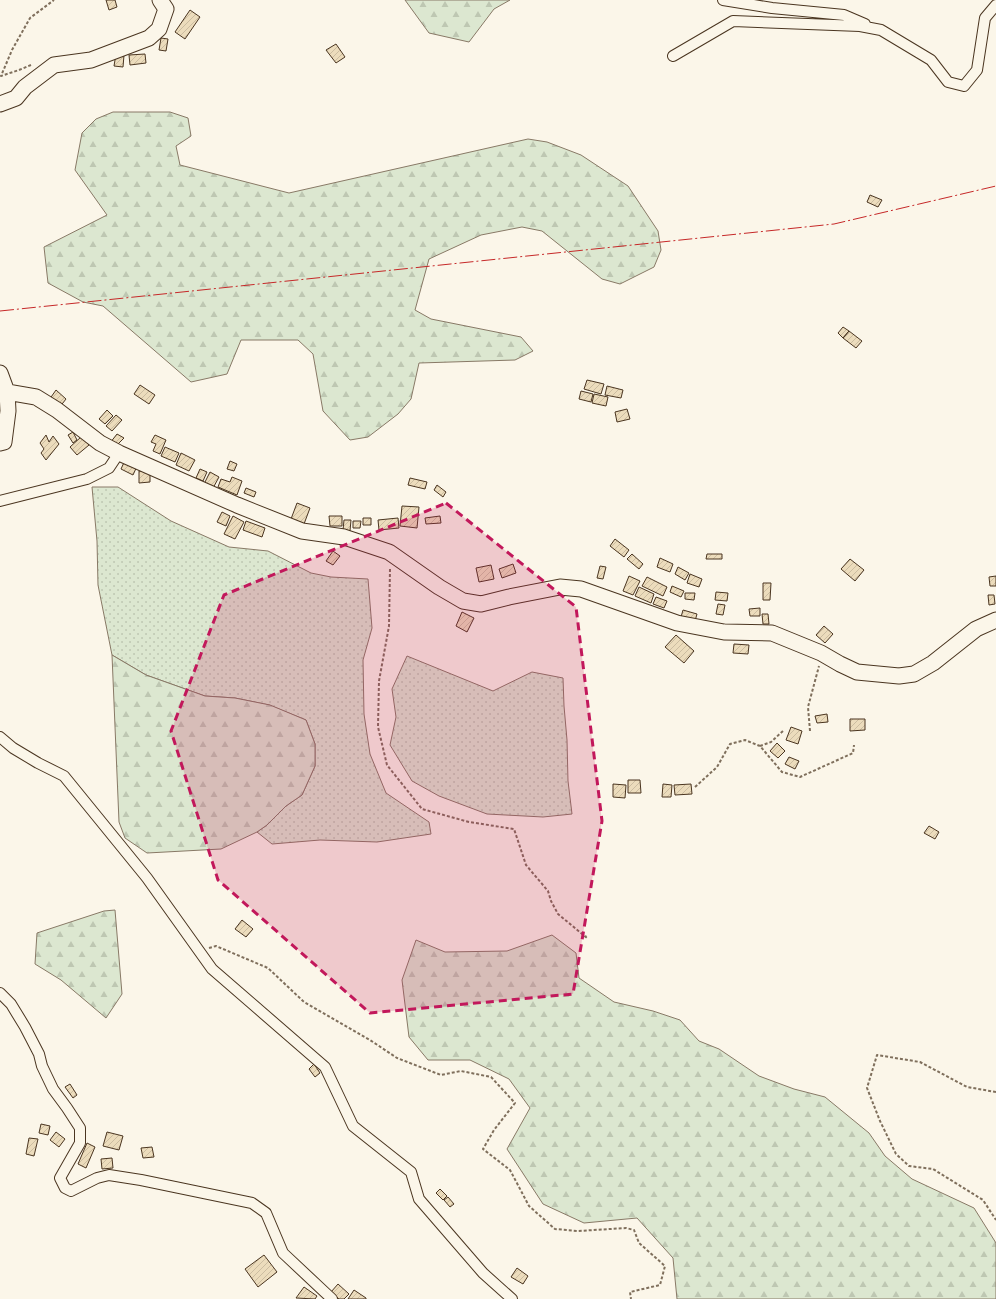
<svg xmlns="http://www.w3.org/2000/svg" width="996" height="1299" font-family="'Work Sans',sans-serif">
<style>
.grass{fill:url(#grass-dots);stroke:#887966}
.forest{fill:url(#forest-firs);stroke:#887966}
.building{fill:url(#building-hatch);stroke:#4a3520}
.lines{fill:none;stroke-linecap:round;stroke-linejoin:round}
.street-casing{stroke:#4a3520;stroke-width:12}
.secondary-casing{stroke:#4a3520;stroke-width:17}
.path{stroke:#7f6f5c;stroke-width:2;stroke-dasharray:3 2;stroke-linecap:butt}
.street{stroke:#fbf6e9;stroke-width:10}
.secondary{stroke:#fbf6e9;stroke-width:15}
.power{stroke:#c62828;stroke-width:1;stroke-dasharray:14 3 2 3;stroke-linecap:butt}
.marked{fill:#c2185b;fill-opacity:0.2;stroke:#c2185b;stroke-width:3;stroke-dasharray:8 5;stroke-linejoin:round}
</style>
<defs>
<pattern id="grass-dots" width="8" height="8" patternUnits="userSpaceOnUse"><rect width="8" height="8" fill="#dce7d0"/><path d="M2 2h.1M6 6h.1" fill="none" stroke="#bec7b2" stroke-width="1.8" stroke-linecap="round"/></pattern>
<pattern id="forest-firs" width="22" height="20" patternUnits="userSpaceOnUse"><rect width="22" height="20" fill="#dce7d0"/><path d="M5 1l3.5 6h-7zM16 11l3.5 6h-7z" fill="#bec7b2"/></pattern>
<pattern id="building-hatch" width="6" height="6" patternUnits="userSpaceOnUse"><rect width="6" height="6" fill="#ecdcbc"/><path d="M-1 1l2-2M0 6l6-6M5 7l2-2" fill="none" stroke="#ccbda1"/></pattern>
</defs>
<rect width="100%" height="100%" fill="#fbf6e9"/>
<path class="grass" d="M92,487H118L171,521L229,547L268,551L311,573L331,577L368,579L372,628L363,660L364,714L370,754L386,793L429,822L431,834L377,842L320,840L272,844L257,832L267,825L286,806L302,795L315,766V744L306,720L269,705L235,698L205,696L146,675L112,655L98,585L97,541Z
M407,656L493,691L532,672L563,678L564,706L567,740L568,781L572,814L543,817L487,814L439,796L412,781L390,745L396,717L392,689Z"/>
<path class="forest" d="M405,0H510L494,9L469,42L429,33Z
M113,112H170L188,118L191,136L176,146L180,165L289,193L528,139L547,142L581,155L628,186L658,231L661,250L654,267L620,284L602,279L542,231L522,227L481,235L429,259L415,310L431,319L521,337L533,351L515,360L419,363L411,399L398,414L368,437L350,440L323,411L313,354L298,340H241L227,374L191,382L103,306L83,302L48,283L44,247L107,215L75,170L82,133L96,119Z
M112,655L146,675L205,696L235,698L270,705L306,720L315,744V766L302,795L286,806L267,825L257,832L221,849L147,853L125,838L119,822Z
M115,910L122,994L106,1018L61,980L35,964L37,933L104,911Z
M552,935L576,953L579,978L614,1002L653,1011L680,1020L699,1041L719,1049L759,1076L794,1089L825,1097L869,1133L885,1156L912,1179L974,1208L996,1243V1299H677L673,1258L637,1218L584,1223L543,1204L507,1149L530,1108L509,1079L470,1060H428L409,1037L402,980L416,940L445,952L507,951Z"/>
<path class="building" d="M106,0H115L117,7L109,10Z
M190,10L200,17L185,39L175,32Z
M161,38L168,39L166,51L159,50Z
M336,44L345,57L336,63L326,50Z
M116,54L124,55L123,67L114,66Z
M145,54L146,63L130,65L129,55Z
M870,195L882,200L878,207L867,202Z
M843,327L849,331L843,338L838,333Z
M849,331L862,341L856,348L843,338Z
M587,380L604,384L601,394L584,389Z
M140,385L155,395L149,404L134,394Z
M607,386L623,390L621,398L605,395Z
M56,390L66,399L59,408L49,400Z
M581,391L593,394L591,402L579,399Z
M594,394L608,397L606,406L592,403Z
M627,409L630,419L617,422L615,412Z
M107,410L113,416L105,424L99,419Z
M116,415L122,420L112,431L106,426Z
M73,432L77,440L73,443L68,435Z
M117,434L124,438L115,447L110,443Z
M46,435L49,442L53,436L59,444L46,460L41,453L44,449L40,443Z
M155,435L166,440L160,454L153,451L156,444L151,442Z
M81,437L89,445L77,455L70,447Z
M165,447L179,453L175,462L161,456Z
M181,453L195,460L189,471L176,465Z
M126,458L138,464L133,475L121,469Z
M230,461L237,464L234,471L227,469Z
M200,469L207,472L203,481L196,478Z
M139,471H150V482L139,483Z
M210,472L219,477L212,490L203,486Z
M232,477L242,481L237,495L218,487L221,479L230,482Z
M410,478L427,482L425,489L408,485Z
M437,485L446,492L443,497L434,490Z
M246,488L256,492L254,497L244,493Z
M297,503L310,508L304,524L291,519Z
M402,506L419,507L417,528L400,526Z
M222,512L230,516L226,526L217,522Z
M233,516L244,522L235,539L224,534Z
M329,516H342V526H330Z
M440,516L441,523L426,524L425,518Z
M363,518H371V525H363Z
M398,518L399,528L379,530L378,520Z
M344,520H351L350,531L343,530Z
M246,521L265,528L262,537L243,530Z
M353,521H361L360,528H353Z
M615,539L629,550L624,557L610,546Z
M333,551L340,556L333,565L326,561Z
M632,554L643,564L639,569L627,559Z
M707,554H722V559H706Z
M660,558L673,564L670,572L657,567Z
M850,559L864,570L855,581L841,569Z
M513,564L516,573L502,578L499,569Z
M491,565L494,579L479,582L476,568Z
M600,566L606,567L603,579L597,578Z
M678,567L689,573L685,580L675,574Z
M690,574L702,579L699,587L687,583Z
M629,576L640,581L633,595L623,591Z
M996,576V586H990L989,577Z
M647,577L667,587L663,596L642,586Z
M763,583H771L770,600H763Z
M672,586L684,591L681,597L670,592Z
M639,587L654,594L651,603L635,596Z
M716,592L728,593L727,601L715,600Z
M685,593H695L694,600L685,599Z
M988,595H994L995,604L989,605Z
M656,597L667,601L664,608L653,604Z
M718,604L725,605L723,615L716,614Z
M760,608V616H750L749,609Z
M683,610L697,614L695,621L681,617Z
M462,612L474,618L467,632L456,626Z
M762,614H768L769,624H763Z
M824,626L833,634L825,643L816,635Z
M676,635L694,651L684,663L665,647Z
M734,644L749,645L748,654L733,653Z
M827,714L828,722L817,723L815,716Z
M850,719H865V730L850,731Z
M791,727L802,731L798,744L786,740Z
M777,743L785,751L778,758L770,751Z
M789,757L799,761L795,769L785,764Z
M628,780H640L641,793H628Z
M613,784L626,785L625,798L613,797Z
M663,784L672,785L671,797H662Z
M691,784L692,794L675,795L674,785Z
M929,826L939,832L935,839L924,833Z
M242,920L253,929L246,937L235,929Z
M314,1064L320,1073L315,1077L309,1069Z
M70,1084L77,1095L73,1098L65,1087Z
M41,1124L50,1126L48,1135L39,1133Z
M56,1132L65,1139L59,1147L50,1140Z
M107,1132L123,1136L119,1150L103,1146Z
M29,1138L38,1139L34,1156L26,1154Z
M87,1143L95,1147L86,1168L78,1164Z
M152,1147L154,1157L143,1158L141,1148Z
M112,1158L113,1168L102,1169L101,1159Z
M440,1189L447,1196L443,1200L436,1193Z
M448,1197L454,1204L450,1207L444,1200Z
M264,1255L277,1272L258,1287L245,1269Z
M517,1268L528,1276L523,1284L511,1277Z
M338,1284L349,1294L344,1299H339L331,1292Z
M304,1287L317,1296L315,1299L296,1298Z
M354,1290L366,1298V1299H348Z"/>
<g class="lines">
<defs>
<path id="street" d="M723,0L772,8L844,15L865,24
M673,56L733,21L860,26L881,30L931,60L948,82L964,86L977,70L985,18L996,5
M0,501L87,479L109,468L119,453
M0,737L13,748L38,763L64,776L147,878L212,969L325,1067L353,1126L411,1172L419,1199L483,1273L512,1299
M0,993L11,1004L25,1027L39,1054L42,1066L53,1089L67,1108L80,1128V1143L60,1178L65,1188L71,1191L97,1178L109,1175L141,1180L252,1203L266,1213L283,1253L332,1299"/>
<path id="secondary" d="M0,104L16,98L25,87L54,65L91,60L149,38L159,29L166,9L160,0
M0,373L7,392L8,411L4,442L0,443
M7,392L36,397L57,410L100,443L119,453L237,505L302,531L344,537L389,552L439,587L463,601L481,604L509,597L560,587L581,589L677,623L724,632L772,633L821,653L840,664L857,672L899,676L914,674L933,663L976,629L996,620"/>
</defs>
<use href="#street" class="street-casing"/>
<use href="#secondary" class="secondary-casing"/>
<path class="path" d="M31,65L19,70L1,76L12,50L30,18L54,0
M390,569L389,626L379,681L378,727L387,765L422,809L469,822L514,829L526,865L548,891L551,901L558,914L587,938L586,936
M810,731L808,707L819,666
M760,746L771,742L784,730
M695,787L717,767L730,744L745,740L760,746L782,772L800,777L853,753L854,745
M209,948L216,946L268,968L304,1002L370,1040L397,1058L441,1075L461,1071L491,1077L515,1103L494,1130L483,1149L510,1170L529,1206L555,1229L578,1231L626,1228L634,1230L639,1243L665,1266L660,1285L630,1292L631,1299
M996,1092L967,1087L920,1062L877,1055L867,1088L880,1121L896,1154L909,1166L933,1169L983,1200L996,1220"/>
<use href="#street" class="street"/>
<use href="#secondary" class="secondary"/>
<path class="power" d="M0,311L834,224L996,186"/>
</g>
<path class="marked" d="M446,503L576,607L602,821L573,994L370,1013L218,880L171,731L224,595Z"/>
</svg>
